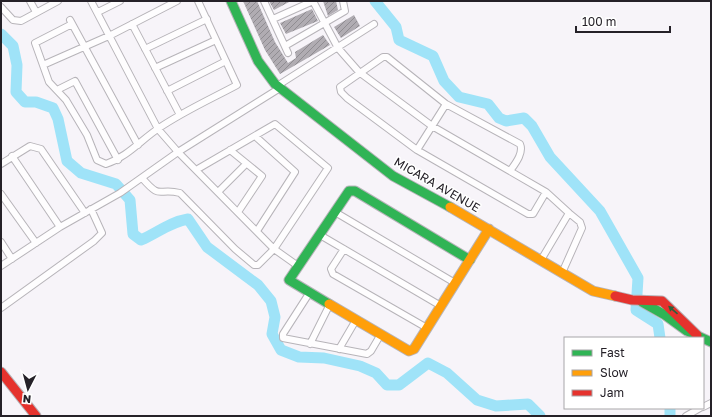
<svg xmlns="http://www.w3.org/2000/svg" width="712" height="417" font-family="'Golos Text',sans-serif">
<style>
.lines{fill:none;stroke-linecap:round;stroke-linejoin:round}
.river{stroke:#9fe3f8;stroke-width:11}
.building{fill:url(#building-hatch)}
.street-casing{stroke:#b7b4b9;stroke-width:8}
.fast-casing{stroke:#b7b4b9;stroke-width:11}
.slow-casing{stroke:#b7b4b9;stroke-width:11}
.jam-casing{stroke:#b7b4b9;stroke-width:11}
.street{stroke:#fefdfe;stroke-width:6}
.fast{stroke:#30b455;stroke-width:9}
.slow{stroke:#ff9f0a;stroke-width:9}
.jam{stroke:#e5322d;stroke-width:9}
.oneway{fill:#2a633c}
.labels{text-anchor:middle;stroke-width:3;stroke-linejoin:round;paint-order:stroke}
.street-label{font-size:12px;fill:#252128;stroke:#fff}
</style>
<defs>
<pattern id="building-hatch" width="6" height="6" patternUnits="userSpaceOnUse"><rect width="6" height="6" fill="#b0acb2"/><path d="M-1 1l2-2M0 6l6-6M5 7l2-2" fill="none" stroke="#8f8c91"/></pattern>
</defs>
<rect width="100%" height="100%" fill="#f7f4f9"/>
<g class="lines">
<path class="river" d="M375,1L396,27L399,40L433,56L444,81L459,97L488,104L499,118L506,121L524,118L532,126L550,157L600,211L638,278L636,310L658,324L660,338
M1,34L13,46L17,65L16,92L25,102H36L53,108L58,119L67,161L81,173L116,184L130,200L133,234L141,240C157,233 170,222 188,219L207,247L258,285L271,301L275,317L272,334L281,350L299,357L324,358L360,366L376,373L387,385H399L428,363L447,373L477,400L496,406L528,404L540,416
M670,416V408"/>
</g>
<path class="building" d="M243,1H257L275,42L288,63L296,58L295,52L323,35L330,45L280,74L265,50Z
M269,1H291L274,10Z
M323,1H336L338,10L328,16Z
M312,9L318,21L286,34L280,23Z
M354,15L360,26L341,38L334,27Z"/>
<g class="lines">
<defs>
<path id="street" d="M30,1L36,12
M91,1L158,129L178,152L274,249L298,266
M264,1L288,53
M313,1L338,48L359,72L432,126L546,192L569,213L541,260
M1,7L13,20L21,21L58,1
M98,12L120,1
M273,19L313,1
M70,20L138,145
M72,24L35,43L49,82L66,100L87,135L97,160L106,164C127,157 141,140 159,128C184,111 211,99 237,85L198,1
M132,24L180,115
M285,46L345,11L343,1
M145,49L207,19
M43,65L111,35L177,1
M155,68L216,40
M277,86L374,24
M57,90L75,81L118,160
M167,91L226,61
M255,136L295,172L257,231
M230,150L262,176L238,212
M417,150L446,104
M12,156L60,227
M1,164L30,146L41,149L85,213
M510,171C515,164 524,153 520,144L446,104L387,57H383L340,87L341,92L347,98L417,150L528,214H533L546,192
M142,178C162,201 157,187 180,193L235,249L254,265H258L274,249L328,168L275,124L196,170
M218,192L246,164
M1,194L36,243
M335,212L455,283
M320,235L441,306
M1,242L12,259
M344,249L331,269L333,274L427,328
M1,266L60,227L120,193L178,152L280,88
M562,273L582,228L580,222L569,213
M310,292L283,334V338L367,354L371,351L381,334
M1,308L94,241L102,233L91,209
M310,344L330,304
M339,349L356,320
M703,407L711,403
M686,416L700,408"/>
<path id="fast" d="M231,1L258,61L275,84L393,176L450,207
M642,302L665,315L687,331L711,342
M329,304L289,280L349,191H355L470,260"/>
<path id="slow" d="M450,207L593,291L615,296
M329,304L409,351L414,349L489,229"/>
<path id="jam" d="M615,296L632,300L662,301L697,335
M1,372L36,416"/>
</defs>
<use href="#street" class="street-casing"/>
<use href="#fast" class="fast-casing"/>
<use href="#slow" class="slow-casing"/>
<use href="#jam" class="jam-casing"/>
<use href="#street" class="street"/>
<use href="#fast" class="fast"/>
<use href="#slow" class="slow"/>
<use href="#jam" class="jam"/>
</g>
<defs><path id="oneway-solid" d="M-6-.8H1V-3.2L6.5 0L1 3.2V.8H-6Z"/></defs>
<use class="oneway" href="#oneway-solid" transform="translate(673 310) rotate(-139)"/>
<g class="labels">
<g class="street-label">
<text transform="translate(437 185) rotate(30)" y="4">MICARA AVENUE</text>
</g>
</g>
<rect width="712" height="417" fill="none" stroke="#252128" stroke-width="4"/>
<rect x="564" y="337" width="140" height="72" fill="#ffffff" stroke="#a8a6a9"/>
<rect x="572" y="350" width="20" height="6" fill="#30b455" stroke="#a8a6a9"/>
<text x="600" y="357" font-size="12" fill="#252128">Fast</text>
<rect x="572" y="370" width="20" height="6" fill="#ff9f0a" stroke="#a8a6a9"/>
<text x="600" y="377" font-size="12" fill="#252128">Slow</text>
<rect x="572" y="390" width="20" height="6" fill="#e5322d" stroke="#a8a6a9"/>
<text x="600" y="397" font-size="12" fill="#252128">Jam</text>
<g transform="translate(28 389) rotate(186)" stroke="#ffffff" stroke-width="3" paint-order="stroke">
<path d="M0-3L7 15L0 10L-7 15Z" fill="#252128"/>
<text y="-6" font-size="11" font-weight="bold" text-anchor="middle" fill="#252128">N</text>
</g>
<path d="M576 26v6h94v-6" fill="none" stroke="#252128" stroke-width="2"/>
<text x="582" y="26" font-size="12" fill="#252128" stroke="#ffffff" stroke-width="3" paint-order="stroke">100 m</text>
</svg>
